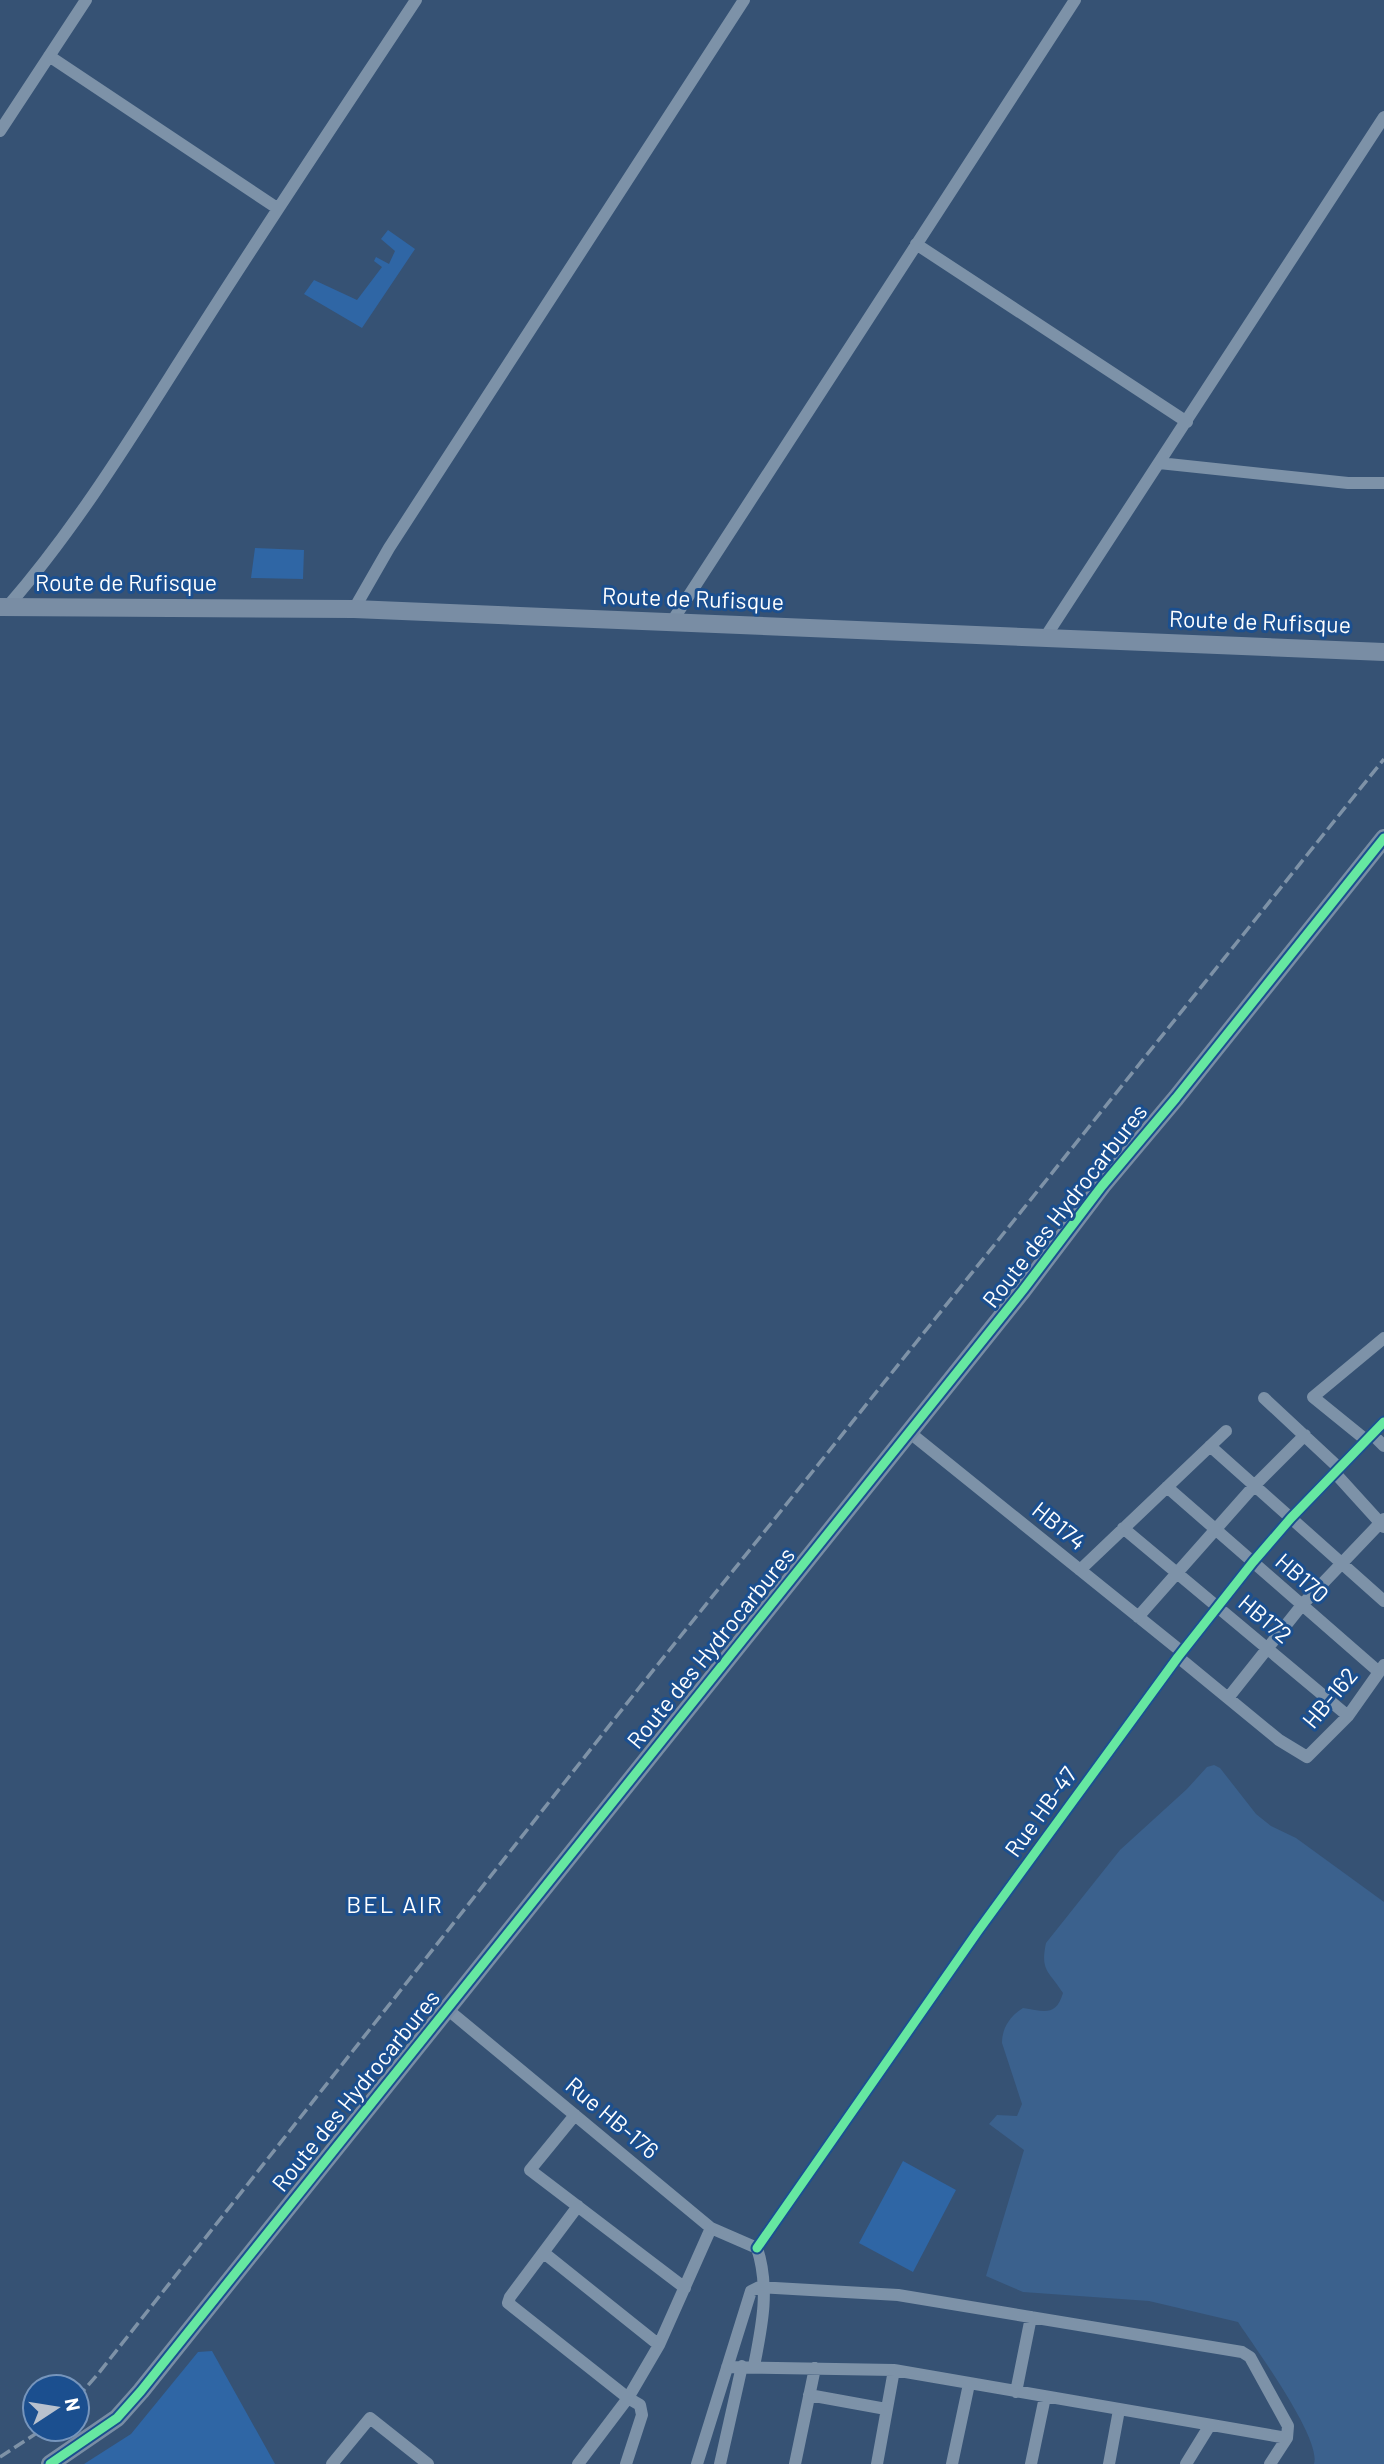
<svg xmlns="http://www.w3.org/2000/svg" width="1384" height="2464" font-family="Barlow,sans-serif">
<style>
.green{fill:#2f66a5}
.water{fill:#3b618d}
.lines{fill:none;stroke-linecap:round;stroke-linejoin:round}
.street{stroke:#7d92a8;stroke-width:12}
.secondary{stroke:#798da4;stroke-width:18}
.rail{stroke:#7e92a7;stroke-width:3.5;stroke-dasharray:12 5;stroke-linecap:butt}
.cycleway-casing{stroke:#1b4f8f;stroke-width:13}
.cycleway{stroke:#66e7a1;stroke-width:9}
.labels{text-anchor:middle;stroke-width:6;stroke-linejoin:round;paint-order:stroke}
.street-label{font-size:23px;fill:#fff;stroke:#1b4f8f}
.neighbourhood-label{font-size:24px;letter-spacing:2px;fill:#fff;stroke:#1b4f8f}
</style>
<rect width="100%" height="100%" fill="#365274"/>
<path class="green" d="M388,230L415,249L362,328L304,294L314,280L357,300L382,267L374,261L376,257L389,264L395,251L381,239Z
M255,548L304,550L303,579L251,578Z
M903,2161L956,2190L913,2272L859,2243Z
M212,2351L275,2464H84L131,2434L198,2352Z"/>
<path class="water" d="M1214,1765L1220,1768L1256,1814L1271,1826L1296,1838L1384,1902V2464H1314C1322,2439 1254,2346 1238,2322L1149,2301L1023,2292L986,2276L1024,2150L989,2124L997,2115L1017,2116L1022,2104L1002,2043C1002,2028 1010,2016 1023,2008C1044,2011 1056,2017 1063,1993C1049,1971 1040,1971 1046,1943L1120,1850L1187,1789L1207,1767Z"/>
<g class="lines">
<path class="street" d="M49,56L277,208
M0,131L86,0
M916,244L1187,422
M1159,463L1348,483H1384
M8,606C82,521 140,423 201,328C271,218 344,109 416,0
M354,609L389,548L744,0
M671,623L1075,0
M1046,636L1384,117
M1264,1398L1339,1468
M909,1432L1182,1652
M1372,1434L1384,1446
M1366,1440L1313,1397L1384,1338
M1210,1446L1384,1601
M1335,1473L1384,1527
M1167,1487L1379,1672
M1123,1528L1348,1716
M1080,1570L1226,1431
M1138,1617L1254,1486L1305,1435
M1178,1657L1279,1740L1307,1757L1348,1716L1384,1665
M1228,1698L1302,1605L1384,1519
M447,2009L711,2228L757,2248
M575,2115L530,2170L685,2288
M578,2206L510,2297L508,2303L628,2398L640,2405L642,2415L626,2464
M757,2248L978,1931L1178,1657L1253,1562L1291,1518L1384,1422
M544,2253L659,2345
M754,2366C762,2326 770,2288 757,2248
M727,2367L894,2370L1287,2438
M1016,2392L1031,2317
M809,2395L886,2409
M332,2464L370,2418L428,2464
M578,2464L628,2398L659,2345L711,2228
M697,2464L751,2291L759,2287L898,2295L1242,2352L1250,2357L1288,2426L1287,2438L1270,2464
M720,2464L742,2366
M795,2464L815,2368
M877,2464L894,2370
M952,2464L969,2384
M1031,2464L1045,2397
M1109,2464L1119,2410
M1186,2464L1210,2425"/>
<path class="secondary" d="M0,607L354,609L1384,652
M50,2464L117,2418L141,2391L1023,1290L1102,1186L1176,1098L1384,838"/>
<path class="rail" d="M77,2398L98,2374L639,1688L1384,759
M0,2457L43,2429"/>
<defs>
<path id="cycleway" d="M757,2248L978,1931L1178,1657L1253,1562L1291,1518L1384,1422
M50,2464L117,2418L141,2391L1023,1290L1102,1186L1176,1098L1384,838"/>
</defs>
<use href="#cycleway" class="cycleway-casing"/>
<use href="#cycleway" class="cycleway"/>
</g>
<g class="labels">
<g class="street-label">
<text x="126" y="591">Route de Rufisque</text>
<text transform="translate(693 599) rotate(2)" y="8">Route de Rufisque</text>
<text transform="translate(1260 622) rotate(2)" y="8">Route de Rufisque</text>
<text transform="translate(1065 1206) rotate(-52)" y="8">Route des Hydrocarbures</text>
<text transform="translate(1059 1526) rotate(39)" y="8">HB174</text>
<text transform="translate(1302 1578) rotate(41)" y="8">HB170</text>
<text transform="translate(1265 1619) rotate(40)" y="8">HB172</text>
<text transform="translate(711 1648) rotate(-51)" y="8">Route des Hydrocarbures</text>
<text transform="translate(1330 1698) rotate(-50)" y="8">HB-162</text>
<text transform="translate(1041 1812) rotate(-54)" y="8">Rue HB-47</text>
<text transform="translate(356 2091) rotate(-51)" y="8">Route des Hydrocarbures</text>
<text transform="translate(612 2118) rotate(40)" y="8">Rue HB-176</text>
</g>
<g class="neighbourhood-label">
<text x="395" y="1913">BEL AIR</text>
</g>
</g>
<g transform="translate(56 2408) rotate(78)"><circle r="33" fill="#1b4f8f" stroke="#7695bc" stroke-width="2"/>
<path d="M0-5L12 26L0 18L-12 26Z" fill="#b9c2ce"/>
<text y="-10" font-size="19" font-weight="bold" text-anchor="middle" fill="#ffffff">N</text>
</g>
</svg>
